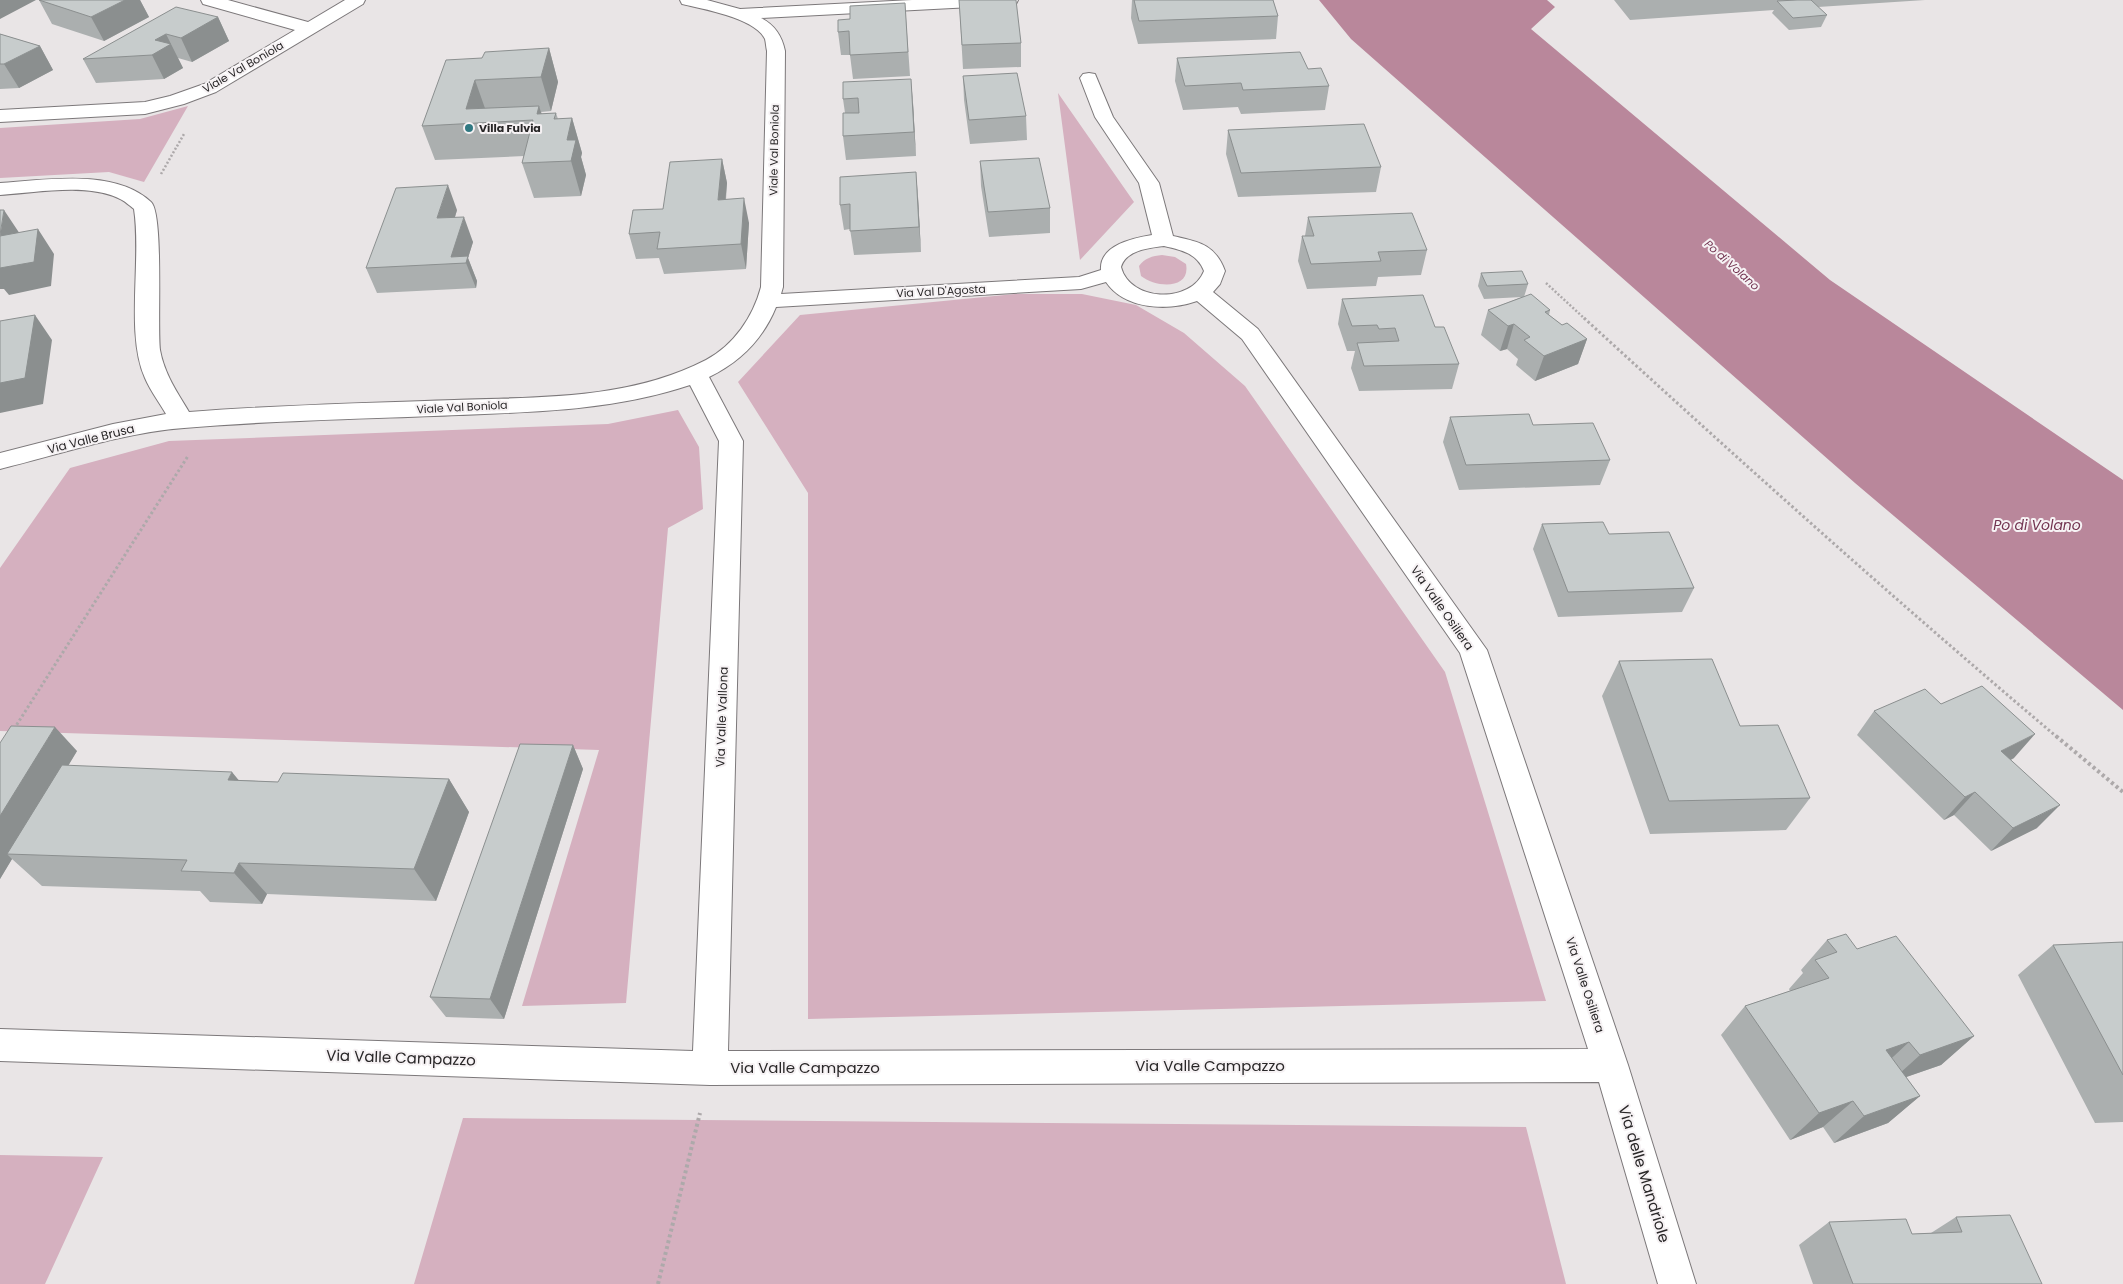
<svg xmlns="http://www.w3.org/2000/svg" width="2123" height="1284" font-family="Poppins,sans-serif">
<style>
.green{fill:#d5b0bf}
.water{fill:#b9879b}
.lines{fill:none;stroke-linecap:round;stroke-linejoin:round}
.minor-casing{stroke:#7c787a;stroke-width:2}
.path-far2{stroke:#ada9aa;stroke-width:2.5;stroke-dasharray:2 2;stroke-linecap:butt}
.path-far1{stroke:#ada9aa;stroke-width:3;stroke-dasharray:2.5 2.5;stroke-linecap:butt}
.path{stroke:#ada9aa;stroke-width:4;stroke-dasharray:3 3;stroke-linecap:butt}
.minor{fill:#fff;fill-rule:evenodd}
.wall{fill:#abafaf}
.shaded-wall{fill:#8b8f8f}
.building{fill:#c7cccc;stroke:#8b8f8f}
.poi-dot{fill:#317982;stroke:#f6f2f4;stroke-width:2}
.labels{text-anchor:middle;stroke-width:4;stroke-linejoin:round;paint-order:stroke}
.far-street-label{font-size:11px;fill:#292728;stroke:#f6f2f4}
.far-poi-label{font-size:11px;font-weight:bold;fill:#292728;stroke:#f6f2f4;text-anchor:start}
.far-water-label{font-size:11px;font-style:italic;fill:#723350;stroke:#f6f2f4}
.street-label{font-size:12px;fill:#292728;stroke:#f6f2f4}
.water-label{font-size:14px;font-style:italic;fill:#723350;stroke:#f6f2f4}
.near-street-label{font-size:15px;fill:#292728;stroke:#f6f2f4}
</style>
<rect width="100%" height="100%" fill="#e9e5e6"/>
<path class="green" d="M1058,93L1134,202L1080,260Z
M188,106L144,182L109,172L0,178V128L140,119Z
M1162,255L1175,257L1186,264C1191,290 1156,288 1141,276L1139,266C1145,258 1152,256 1162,255Z
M1015,294H1082L1136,305L1184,333L1245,386L1445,672L1546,1001L808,1019V493L738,382L800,315Z
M678,410L699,447L703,509L668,528L626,1003L522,1006L599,750L0,731V568L70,468L169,441L608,424Z
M463,1118L1526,1127L1566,1284H414Z
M0,1155L103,1157L45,1284H0Z"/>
<path class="water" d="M1319,0H1547L1555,7L1531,29L1830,280L2123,480V710L1855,483L1351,39Z"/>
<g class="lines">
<defs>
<path id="minor" d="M201,0H228L308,22L345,0H365L363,4L216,92L184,104L145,114L0,122V110L145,102L170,96L204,84L295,30L203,4Z
M680,0H707L740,9L912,0H1018L1016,4L1010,5L761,18C775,25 782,36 785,51L783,287L781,294L1079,277L1101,270C1099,245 1134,238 1152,235L1139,183L1095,117L1080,78L1083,74L1089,73L1095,74L1113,117L1159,183L1173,236C1199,242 1215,244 1225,271L1220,284L1213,292L1258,329L1487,650L1628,1065L1696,1284H1658L1599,1082L710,1085L0,1061V1029L693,1051L719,441L690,385C615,410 538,412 459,415C367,419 275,420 184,428C121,433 61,454 0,469V453L113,424L166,414C159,402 150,390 145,378C125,334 142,259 134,209C130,206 126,202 122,200C90,182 35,193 0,195V183C45,180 115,168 151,202C164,214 157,325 160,350C164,373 177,392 189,412C277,405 365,403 454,400C538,397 629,400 706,360C734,345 753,317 761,287L767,51C766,47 766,43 765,39C755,18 703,9 682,4ZM1164,246C1181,250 1197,253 1204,271C1191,304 1130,302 1121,267C1126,250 1149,248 1164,246ZM1106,282C1125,310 1168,311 1197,301L1242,339L1460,653L1588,1049L728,1051L743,441L709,377C740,362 763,339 776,307L1081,289Z"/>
</defs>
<use href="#minor" class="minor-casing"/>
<path class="path-far2" d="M161,174L184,134
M1546,283L1585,319"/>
<path class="path-far1" d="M1584,318C1739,460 1896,601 2057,737
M14,729L188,456"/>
<path class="path" d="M2056,736L2123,792
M658,1284L700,1113"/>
<use href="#minor" class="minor"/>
</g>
<path class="wall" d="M39,0H140L149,17L104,41L52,24Z
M959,0L1021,43V67L963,69Z
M1132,0H1273L1278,16L1276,39L1138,44L1131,18Z
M1614,0H1925L1818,7L1827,15L1821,27L1789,30L1772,13L1774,10L1630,20Z
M905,3L910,76L853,79L850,55H841L838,32L850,19Z
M218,17L229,41L192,62L178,58L183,68L164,79L96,83L83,59Z
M0,34L40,46L53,70L19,88L0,89Z
M549,48L558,82L551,111L541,112L542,114L556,113L558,119L572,118L582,153L581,157L586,175L581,196L534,198L522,163L524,156L435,160L422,126L482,58Z
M1177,58L1308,69L1329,86L1325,110L1241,114L1238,107L1183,110L1175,81Z
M963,76L1026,116L1027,140L970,144L964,100Z
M843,82L913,103L916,156L846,160L843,136L845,113L843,99Z
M1228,130L1381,167L1376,192L1238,197L1226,154Z
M722,159L727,183L726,200L749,223L746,269L664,274L659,258L636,259L629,234L663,209Z
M980,161L1050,208V233L989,237L981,186Z
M918,197L921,252L854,255L850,229L844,230L840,205Z
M457,210L455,217L473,242L468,258L477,281L476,288L377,293L366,268Z
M1308,217L1427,250L1421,275L1378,277L1376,286L1307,289L1298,261L1302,236H1305Z
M1481,273L1528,284L1524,297L1550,310L1549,315L1562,325L1587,339L1578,364L1535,381L1516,365L1518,359L1507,349L1500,351L1481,335L1488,310L1522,297L1484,299L1478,286Z
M1342,299L1435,327L1459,364L1452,389L1359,391L1351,368L1355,351H1347L1338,324Z
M1450,417L1533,425L1610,460L1600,485L1459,490L1443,442Z
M1542,524L1609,534L1694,588L1682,612L1558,617L1533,549Z
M1619,661L1740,726L1810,798L1786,830L1650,834L1602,696Z
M1941,704L2014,758L2011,760L2037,828L1991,851L1954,815L1944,820L1857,735L1874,711Z
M0,743L77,751L68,766L239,780L278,782L449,779L469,812L436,901L267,894L262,904L210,902L200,891L42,886L12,859L0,879Z
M573,745L583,769L504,1019L446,1017L430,997Z
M1827,940L1857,949L1974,1036L1941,1065L1906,1077L1920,1096L1888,1123L1834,1143L1823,1127L1790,1140L1721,1035L1745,1006L1790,991L1789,989L1803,973L1801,970Z
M2123,942V1122L2095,1123L2018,975L2053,945Z
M1956,1217L2042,1284H1813L1799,1245L1829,1222L1912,1234L1931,1233Z"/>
<path class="shaded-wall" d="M0,0H36L0,19Z
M125,0H140L149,17L104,41L91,17Z
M218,17L229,41L192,62L181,38Z
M166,34L183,68L164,79L152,55L155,40Z
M40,46L53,70L19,88L4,64Z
M549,48L558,82L551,111L541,77Z
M911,79L913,103L916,156L914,132Z
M475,80L487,114L466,109Z
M539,106L550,140L537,114Z
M572,118L582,153L581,157L586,175L581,196L571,161L567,140Z
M722,159L727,183L723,225L718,200Z
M916,172L918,197L921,252L919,227Z
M448,185L457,210L447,243L437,218Z
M744,198L749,223L746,269L741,244Z
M4,210L20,234L0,237Z
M464,217L473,242L468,258L477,281L476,288L466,263L451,257Z
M38,229L54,254L51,286L9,295L4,289H0V268Z
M35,315L52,340L43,404L0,413V383Z
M1514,324L1507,349L1500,351L1508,326Z
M1587,339L1578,364L1535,381L1544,356Z
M55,727L77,751L15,854H7L12,859L0,879V816Z
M2035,734L2014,758L1980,774L2001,751Z
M573,745L583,769L504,1019L490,999Z
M232,772L259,805L228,780Z
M449,779L469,812L436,901L414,869Z
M1975,792L1954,815L1944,820L1965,797Z
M2060,805L2037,828L1991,851L2013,828Z
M239,863L267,894L262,904L234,873Z
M1974,1036L1941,1065L1889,1083L1920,1055Z
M1909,1042L1879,1070L1886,1050Z
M1920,1096L1888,1123L1834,1143L1864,1116Z
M1853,1101L1823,1127L1790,1140L1819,1113Z"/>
<path class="building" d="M39,0H125L91,17Z
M959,0H1016L1021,43L962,45Z
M1134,0H1273L1278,16L1139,21Z
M1797,0H1811L1827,15L1793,18L1777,1Z
M905,3L908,52L850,55L849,31L838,32V20L850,19V6Z
M176,7L218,17L181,38L166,34L155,40L171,44L152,55L83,59Z
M0,34L40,46L4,64H0Z
M549,48L541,77L475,80L466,109L539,106L537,114L556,113L554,119L572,118L567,140H576L571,161L522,163L533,120L422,126L446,60L482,58L485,52Z
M1300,52L1308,69L1321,68L1329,86L1243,90L1241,83L1185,86L1177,58Z
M1017,73L1026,116L969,120L963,76Z
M911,79L914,132L843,136V113H859L858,98L843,99V82Z
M1364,124L1381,167L1241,173L1228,130Z
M1039,158L1050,208L988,212L980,161Z
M722,159L718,200L744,198L741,244L657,249L660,232L629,234L633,210L663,209L670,162Z
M916,172L919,227L850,231V204L840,205V177Z
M448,185L437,218L464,217L451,257L468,256L466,263L366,268L396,188Z
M0,210H4L0,235Z
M1412,213L1427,250L1378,252L1381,261L1311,264L1302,236H1314L1308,217Z
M38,229L34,262L0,268V236Z
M1522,271L1528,284L1487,286L1481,273Z
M1531,294L1550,310L1545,312L1562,325L1567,323L1587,339L1544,356L1524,340L1530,337L1514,324L1508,326L1488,310Z
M1423,295L1435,327H1444L1459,364L1364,366L1357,343L1399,341L1395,328L1379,329L1377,325L1352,326L1342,299Z
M35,315L25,378L0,383V321Z
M1529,414L1533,425L1593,423L1610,460L1466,465L1450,417Z
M1603,522L1609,534L1669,532L1694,588L1568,592L1542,524Z
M1712,659L1740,726L1778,725L1810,798L1669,801L1619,661Z
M1982,686L2035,734L2001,751L2060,805L2013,828L1975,792L1965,797L1874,711L1925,689L1941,704Z
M11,726L55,727L0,816V743Z
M520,744L573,745L490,999L430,997Z
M62,765L232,772L228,780L278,782L283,773L449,779L414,869L239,863L234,873L181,871L187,860L7,854Z
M1846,934L1857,949L1896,936L1974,1036L1920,1055L1909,1042L1886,1050L1920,1096L1864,1116L1853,1101L1819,1113L1745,1006L1829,978L1815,960L1837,952L1827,940Z
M2123,942V1075L2053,945Z
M2010,1215L2042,1284H1853L1829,1222L1906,1219L1912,1234L1962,1232L1956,1217Z"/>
<circle class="poi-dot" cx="469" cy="128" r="5"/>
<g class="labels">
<g class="far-street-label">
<text transform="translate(243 67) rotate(-30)" y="4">Viale Val Boniola</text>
<text transform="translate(774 150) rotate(-89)" y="4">Viale Val Boniola</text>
<text transform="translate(941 291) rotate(-3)" y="4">Via Val D'Agosta</text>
<text transform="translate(462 407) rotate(-3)" y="4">Viale Val Boniola</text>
</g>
<g class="far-poi-label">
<text x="479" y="132">Villa Fulvia</text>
</g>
<g class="far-water-label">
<text transform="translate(1732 265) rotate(42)" y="4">Po di Volano</text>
</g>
<g class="street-label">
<text transform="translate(91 439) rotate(-14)" y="4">Via Valle Brusa</text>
<text transform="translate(1442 608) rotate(55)" y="4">Via Valle Osiliera</text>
<text transform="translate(722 717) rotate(-88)" y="4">Via Valle Vallona</text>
<text transform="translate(1585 985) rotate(72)" y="4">Via Valle Osiliera</text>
</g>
<g class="water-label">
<text x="2037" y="530">Po di Volano</text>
</g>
<g class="near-street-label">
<text transform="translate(401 1058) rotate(2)" y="5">Via Valle Campazzo</text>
<text x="1210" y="1071">Via Valle Campazzo</text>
<text x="805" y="1073">Via Valle Campazzo</text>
<text transform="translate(1644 1174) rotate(73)" y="5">Via delle Mandriole</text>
</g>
</g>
</svg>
